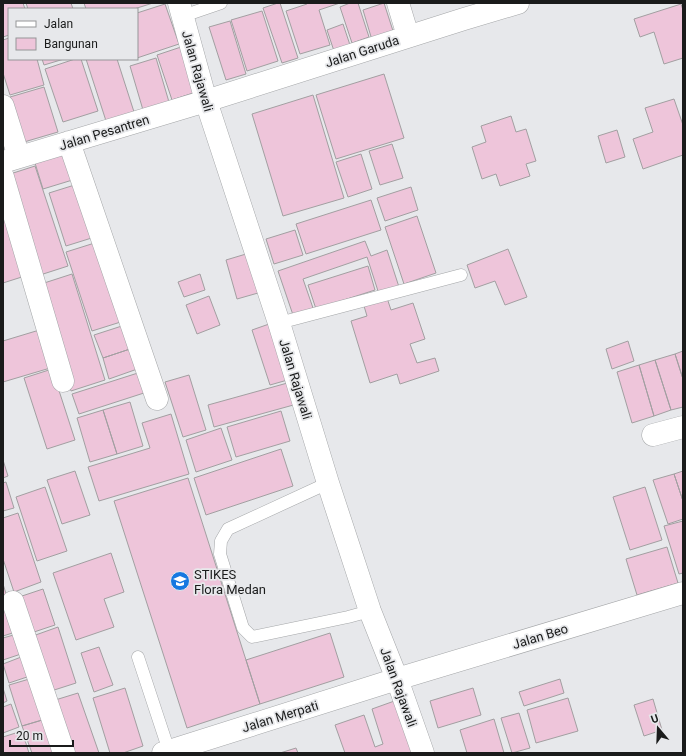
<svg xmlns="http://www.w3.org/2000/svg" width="686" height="756" font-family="Roboto,sans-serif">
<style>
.building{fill:#eec5da;stroke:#a29fa1}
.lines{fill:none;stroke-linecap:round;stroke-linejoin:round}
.lane-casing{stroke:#a4a6a8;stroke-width:13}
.street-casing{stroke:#a4a6a8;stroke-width:23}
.lane{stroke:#fff;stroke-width:12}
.street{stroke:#fff;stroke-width:22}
.labels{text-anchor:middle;stroke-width:3.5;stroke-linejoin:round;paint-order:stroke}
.street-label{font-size:13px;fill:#1a1b1b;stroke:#e7e8eb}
.poi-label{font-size:13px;fill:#1a1b1b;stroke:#e7e8eb;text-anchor:start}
</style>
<rect width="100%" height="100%" fill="#e7e8eb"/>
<path class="building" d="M3,3H23L25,9H9V35L3,37Z
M26,3H71L73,9H28Z
M84,3H153L134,9H86Z
M278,3H280L298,58L282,63L263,8Z
M307,3H340L319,10L330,45L300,54L286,11L307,4Z
M350,3H358L369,37L352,43L340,7Z
M384,3L394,34L372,40L363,10Z
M165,4L179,44L137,58V13Z
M681,4L683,10V58L664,64L654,32L640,37L634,19Z
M262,11L278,61L247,71L231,20Z
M230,21L246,74L226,80L209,27Z
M343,24L350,45L334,51L327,30Z
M9,38V59H37L44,85L10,95L3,73V40Z
M181,47L196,92L172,100L157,55Z
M156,58L169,102L143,110L130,66Z
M42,59H64L44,65Z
M75,59H81L98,111L63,122L45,69Z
M86,59H117L135,115L107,124Z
M384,74L404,138L336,159L316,95Z
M44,87L58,132L24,142L10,97Z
M313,95L344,198L283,216L252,114Z
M674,99L683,125V155L643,169L633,139L653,132L645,108Z
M511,116L516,132L526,129L536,161L526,164L530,176L500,186L496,174L482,179L472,147L486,142L481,126Z
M617,130L625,157L606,163L598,136Z
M392,144L403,178L380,185L369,151Z
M71,151L79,178L43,189L35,163Z
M361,154L372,189L348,197L336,162Z
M35,166L68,266L37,276L4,176Z
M81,183L98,236L66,246L49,193Z
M411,187L418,210L385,221L377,198Z
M3,191L28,275L3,283Z
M371,200L381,230L306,254L296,224Z
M417,216L436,273L404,284L385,227Z
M295,230L303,255L274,264L266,239Z
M101,241L127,320L92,331L66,252Z
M365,241L371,256L387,250L399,287L379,294L367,257L303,279L313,308L293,315L278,271Z
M508,249L527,297L505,305L495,281L475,288L467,265Z
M246,254L258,293L237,299L226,260Z
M368,266L375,290L316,309L308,285Z
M72,274L105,380L71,391L38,285Z
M200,274L205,290L184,297L178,282Z
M209,296L220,325L197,334L186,305Z
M387,298L391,310L413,303L425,339L410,344L417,363L435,358L439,371L400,384L397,374L370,383L351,321L367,316L364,306Z
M272,323L291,379L270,385L252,330Z
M128,324L136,347L103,358L94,335Z
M46,328L57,366L3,382V341Z
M628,341L634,361L612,369L606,349Z
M136,347L143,367L109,379L103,358Z
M683,351V379L675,354Z
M675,354L683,379V407L671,410L655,360Z
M655,360L671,410L654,416L639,365Z
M639,365L654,416L632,423L617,372Z
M52,369L75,440L47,449L24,378Z
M141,372L147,392L79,414L72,394Z
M189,375L206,430L183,437L165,382Z
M291,382L297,404L214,427L208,405Z
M130,402L143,446L117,454L103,410Z
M103,410L117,454L90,462L77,418Z
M281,411L290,441L236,457L227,427Z
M171,414L189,474L99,501L88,467L150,448L142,423Z
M221,428L232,460L196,472L186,440Z
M281,449L293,486L206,515L194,478Z
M3,460L8,476L3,478Z
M75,471L90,515L62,524L47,480Z
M683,471V501L674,474Z
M674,474L683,501V519L668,524L653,480Z
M188,478L260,704L187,728L114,501Z
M6,482L14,508L3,511V483Z
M45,487L67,551L37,561L16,497Z
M645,487L662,540L630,550L613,497Z
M18,513L41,582L14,592L3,559V518Z
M683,521V573L679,574L664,526Z
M667,547L678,583L637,595L626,559Z
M111,553L124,592L104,599L114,627L76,640L53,573Z
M3,584L8,600L3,601Z
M43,589L55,625L28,634L16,598Z
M3,601L19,631L3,636Z
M58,627L76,683L48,692L30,637Z
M330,633L344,677L260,704L246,660Z
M17,634L24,653L3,660V638Z
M99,647L113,685L94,692L81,653Z
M29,654L36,674L9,683L3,664Z
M36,677L49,718L22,726L9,685Z
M560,679L564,693L524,706L519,692Z
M3,688L7,701L3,703Z
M125,688L143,746L123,753H110L93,698Z
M473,688L481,715L438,728L430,701Z
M78,693L99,753H70L52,701Z
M568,698L578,731L536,743L527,710Z
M400,699L418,753H345L335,725L364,715L375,747L383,744L372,709Z
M653,699L662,730L644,736L634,705Z
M11,704L19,727L3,733V707Z
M519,713L530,748L512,753L501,718Z
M49,718L63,753H32L22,726Z
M494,719L504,753H467L460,730Z
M22,731L29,753H3V737Z
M296,748L298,753H280Z"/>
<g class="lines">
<defs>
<path id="lane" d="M183,16L221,3
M279,323L461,275
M328,483L228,529L221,541L220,554L243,628L252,637L348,617L370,611
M138,657L169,751"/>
<path id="street" d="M179,3L206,101L279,323L328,483L370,611L397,679L423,753
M398,3L408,36
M3,106L19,157
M69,142L157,399
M3,162L206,101L464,19L518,3
M3,177L63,381
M653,435L683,427
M13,602L64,753
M163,753L397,679L683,593"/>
</defs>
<use href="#lane" class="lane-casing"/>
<use href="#street" class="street-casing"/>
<use href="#lane" class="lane"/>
<use href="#street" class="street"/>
</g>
<defs>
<symbol id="university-disc" viewBox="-11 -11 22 22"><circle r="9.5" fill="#1678e1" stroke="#e7e8eb"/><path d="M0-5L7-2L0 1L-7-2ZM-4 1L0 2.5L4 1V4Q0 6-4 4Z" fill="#fff"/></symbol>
</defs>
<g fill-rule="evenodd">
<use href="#university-disc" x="169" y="570" width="22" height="22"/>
</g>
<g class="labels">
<g class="street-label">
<text transform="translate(362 51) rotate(-18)" y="5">Jalan Garuda</text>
<text transform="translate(198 71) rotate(74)" y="5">Jalan Rajawali</text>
<text transform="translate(104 132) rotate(-17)" y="5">Jalan Pesantren</text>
<text transform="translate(296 379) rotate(73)" y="5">Jalan Rajawali</text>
<text transform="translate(540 636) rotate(-17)" y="5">Jalan Beo</text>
<text transform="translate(399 687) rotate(70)" y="5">Jalan Rajawali</text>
<text transform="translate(280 716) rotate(-17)" y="5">Jalan Merpati</text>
</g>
<g class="poi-label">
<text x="194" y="579">STIKES<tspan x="194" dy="15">Flora Medan</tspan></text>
</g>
</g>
<rect width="686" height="756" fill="none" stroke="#1a1b1b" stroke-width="8"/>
<rect x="8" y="8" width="130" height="52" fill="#e7e8eb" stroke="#959698"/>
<rect x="16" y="21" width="20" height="6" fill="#ffffff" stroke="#959698"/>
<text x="44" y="28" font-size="12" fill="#1a1b1b">Jalan</text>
<rect x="16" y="38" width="20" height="12" fill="#eec5da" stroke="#959698"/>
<text x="44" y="48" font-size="12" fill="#1a1b1b">Bangunan</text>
<g transform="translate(658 728) rotate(341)" stroke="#e7e8eb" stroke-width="3" paint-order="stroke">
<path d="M0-3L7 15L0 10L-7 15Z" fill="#1a1b1b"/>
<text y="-6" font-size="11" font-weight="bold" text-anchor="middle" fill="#1a1b1b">U</text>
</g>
<path d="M10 740v6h63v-6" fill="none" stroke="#1a1b1b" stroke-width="2"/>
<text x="16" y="740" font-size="12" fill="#1a1b1b" stroke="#e7e8eb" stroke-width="3" paint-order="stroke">20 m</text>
</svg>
